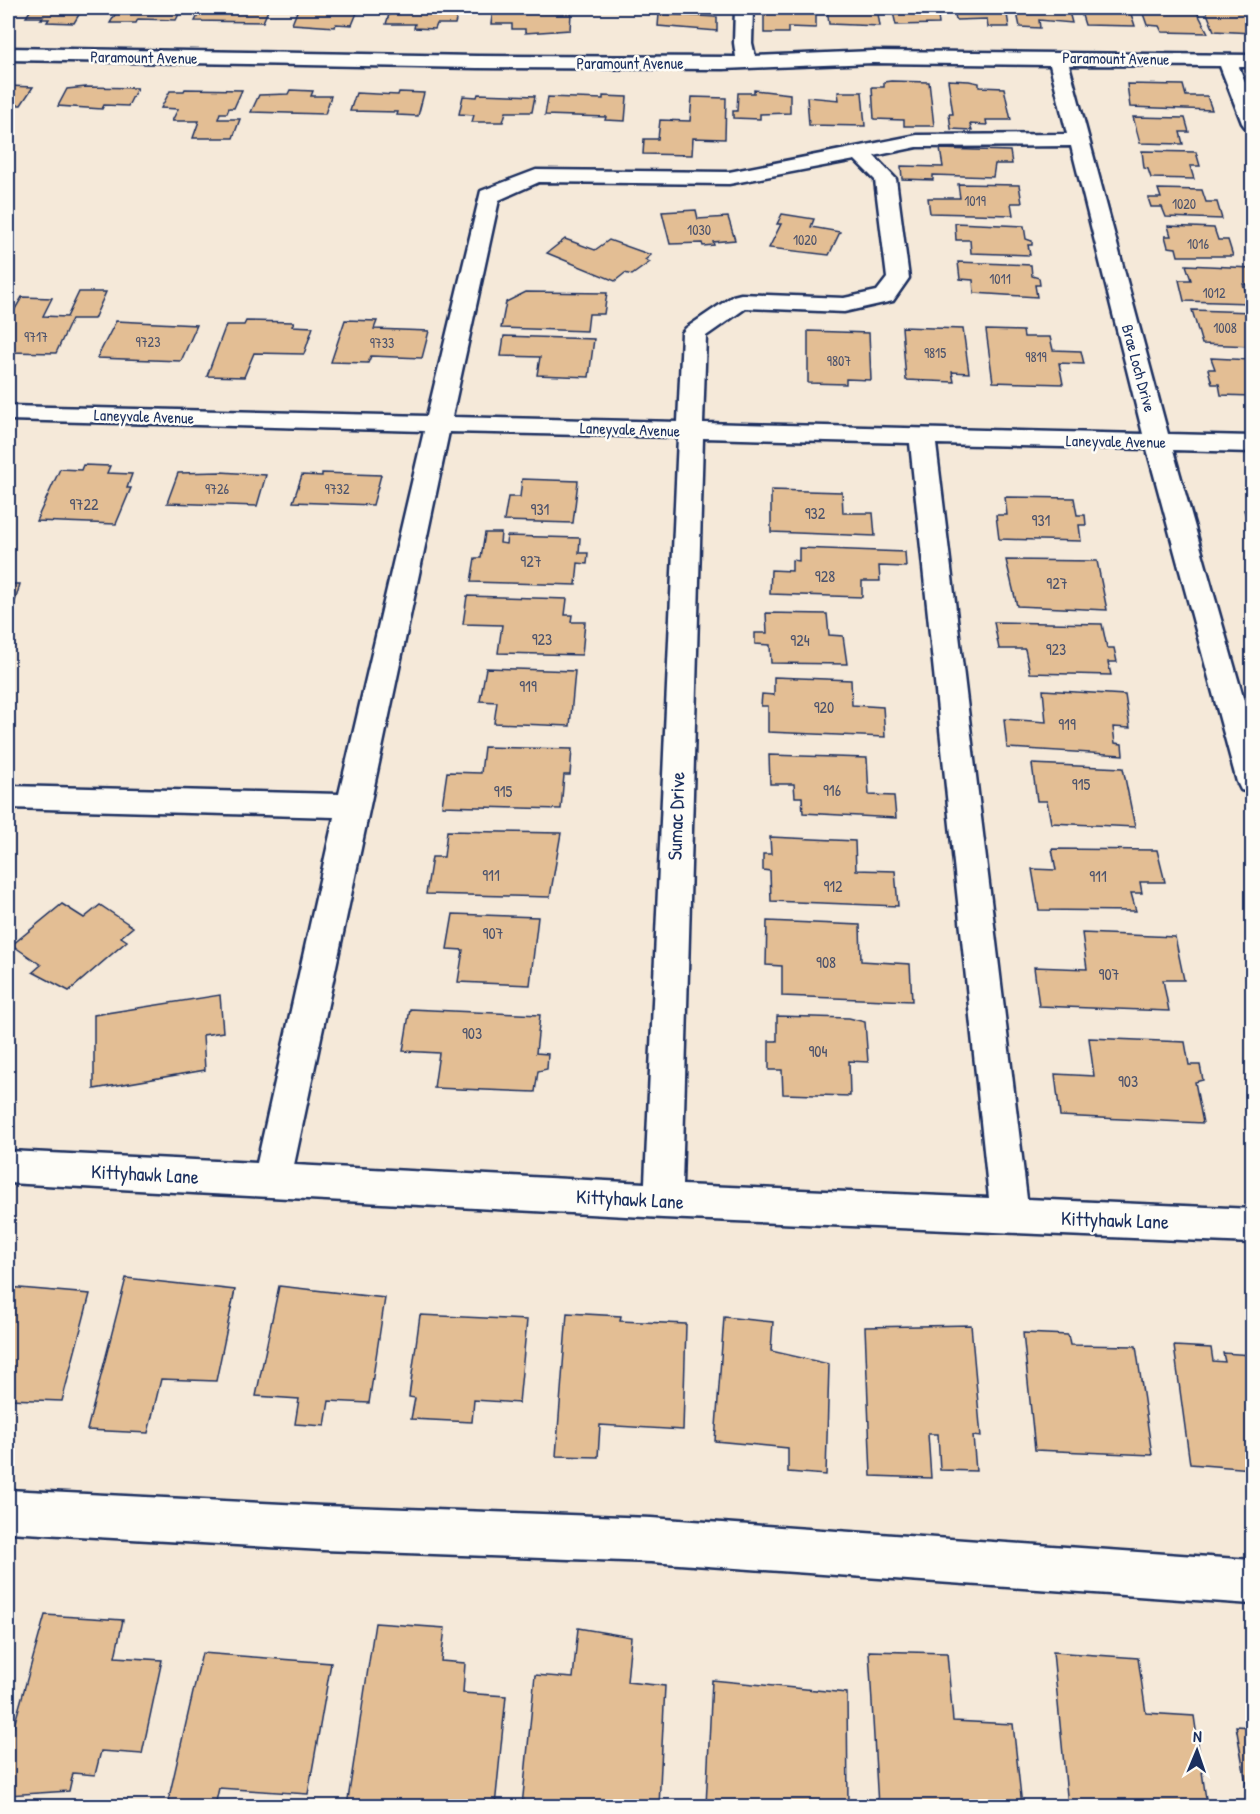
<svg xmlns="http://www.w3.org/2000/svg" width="1260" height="1814" font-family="'Patrick Hand',sans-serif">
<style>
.building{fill:#e3be94;stroke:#1b2f5e;stroke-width:1.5}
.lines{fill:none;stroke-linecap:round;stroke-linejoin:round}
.minor-casing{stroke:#1b2f5e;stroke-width:5}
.minor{fill:#fdfcf7;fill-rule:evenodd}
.labels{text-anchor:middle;stroke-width:5;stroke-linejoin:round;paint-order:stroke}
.far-number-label{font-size:14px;fill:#4d536c}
.far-street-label{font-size:16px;fill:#1b2f5e;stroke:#fdfcf7}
.number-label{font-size:16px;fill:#4d536c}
.street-label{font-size:20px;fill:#1b2f5e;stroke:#fdfcf7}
</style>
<rect width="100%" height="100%" fill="#f5e9d9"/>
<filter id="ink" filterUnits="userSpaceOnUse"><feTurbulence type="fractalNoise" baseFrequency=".0167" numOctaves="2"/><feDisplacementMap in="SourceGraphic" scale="12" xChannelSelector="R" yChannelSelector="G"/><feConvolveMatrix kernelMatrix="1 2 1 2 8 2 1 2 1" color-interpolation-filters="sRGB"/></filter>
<g filter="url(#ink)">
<path class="building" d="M32,8H83L74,23L47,22L49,19H41L43,17H26Z
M119,8H182L176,20L138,19L136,23H110Z
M202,8H269L263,22L195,21Z
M338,8H359L352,25L336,24L335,27L292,24L298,9L338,10Z
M391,8L459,9L455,24H437L435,29L414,28L415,24H386Z
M787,8H812L816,10V28L788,27V33H764V9L787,10Z
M827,8H877L880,26L829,24Z
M892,8H937L939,24L896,25Z
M954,8H1006L1009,27H988L987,19L956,20Z
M1016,8H1068L1072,23L1039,20L1040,28L1020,27Z
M1141,8H1195L1208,33L1162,32L1159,26L1147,25Z
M1205,8H1252V33L1214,31Z
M493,9H514V12L571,13L570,30L525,33V29H512V24H491Z
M1080,9L1130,11L1135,26L1085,25Z
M659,14L717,17V31L658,26Z
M948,80L969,81L979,83V87L1004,88L1011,120H986L987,125L970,124L972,130L951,129L949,114H953Z
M891,81L929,82L934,126H904V120L874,119L872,87H884V82Z
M1127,84L1183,85L1186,96H1207L1212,110L1130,107Z
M8,86L33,87L21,105H8Z
M86,87L137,88L128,106L104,105L102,109L58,106L67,89Z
M185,89L242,90L234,108H229L227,113H220L218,119H240L233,138H193L199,121H172L178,109L161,108L170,91H184Z
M290,90L313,91L311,96H331L325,114L251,112L259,95L288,94Z
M754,90L790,94V113L760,114V119L733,118V111H737L738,93H754Z
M399,92L424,93L418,116L397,115L398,112L350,111L356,93L398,95Z
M838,92H862L865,126L809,125L807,97L839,100Z
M478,94L535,96L532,112H506L503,122H472L474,115L459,114L463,96L477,97Z
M603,96L627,97L625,121L605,120L606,117L545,115L548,97L603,99Z
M692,97L726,98L725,139L693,138L692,155L643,154L644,139H658L660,120L690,121Z
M1133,117L1185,118L1189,132H1180L1183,144L1140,143Z
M940,149L1010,151L1012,164H995L993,177L933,175V180L902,179L901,166L943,167Z
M1142,151L1196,152L1200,166H1190L1194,179L1151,178L1148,169L1144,168Z
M958,184L1019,185L1022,203H1011L1013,215L930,213L928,198H960Z
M1158,189L1202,190L1206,202H1217L1222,219L1166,217L1162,207H1151L1148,198H1161Z
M696,210L698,219L728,217L735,240L713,242L714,245L703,246L702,243L670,244L662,212Z
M782,214L814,219L811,227L840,232L829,255L769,248L781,224H777Z
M955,223L1024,226L1026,239L1032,241V245H1028L1030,255L971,253L970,240H956Z
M1168,226L1214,228L1218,240H1228L1233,256H1178L1176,248L1168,247L1165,236H1171Z
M565,239L595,250L609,240L651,255L645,260L650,262L632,275L625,273L615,281L547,253Z
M958,262L1031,265L1032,276L1039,278L1040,285H1035L1037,297L974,293L973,280L960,279Z
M1186,265L1252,268V284H1243L1250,303L1184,301L1179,280H1191Z
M79,292H106L94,319H72L56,353L8,352V321L22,297L52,298L43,316L67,317Z
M526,292L607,293L604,314H589L587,331L501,328L506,302Z
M1192,310L1252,312V346L1202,344Z
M345,320L377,321L374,329L429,331L422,358L371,356L368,363L331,362Z
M116,321L197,325L181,361L97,358Z
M246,321L294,322L292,326L313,327L304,354L254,353L244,377L207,376L226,325H244Z
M902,327L963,329L969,373L952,372L954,382L906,380Z
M986,330L1023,331L1024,337H1050L1053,350L1081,351L1084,364L1059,363L1063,384L993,382Z
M808,331L869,333L871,380L846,379V384L808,383Z
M504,336L594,339L589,377L537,375L540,357L501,356Z
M1211,358L1252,360V396L1221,395L1219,384H1212L1208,369H1215Z
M83,465L110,466L107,473L132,474L127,488H131L116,524L36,521L60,469L81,470Z
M221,472L266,475L257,506L167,503L178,473Z
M322,473L381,475L373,505L293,502L302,475L322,476Z
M522,479L578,481L573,523L504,521L508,497H520Z
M771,490L842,492L843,513H873L875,536L771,532Z
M1005,497L1074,498L1077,515H1085L1086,525H1079L1081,541L999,539L996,515H1007Z
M1244,510H1252V527H1250Z
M485,533H501L500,543L506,544L507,536L580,538L579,553H588L587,564L578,563L576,585L471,582L475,558H481Z
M799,548L905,552L906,567L879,566L880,581H862V597L770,594L771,570L792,571V560L799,561Z
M1006,560L1097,561L1107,610L1017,606Z
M8,578H11L9,584H20L8,626Z
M467,596L567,599L565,615H572L571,622H585L582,655L498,653L502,625L463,624Z
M766,613L827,614L829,635L843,636L847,664L771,663L770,645L755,644V633H767Z
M994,622L1102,624L1107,648H1114L1117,662H1108L1111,675L1030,673L1025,649H999Z
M486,668L575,671L570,726L494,723L497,702L480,701Z
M774,677L851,680L852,705L883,707L885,737L768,732V706H761L762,694L774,695Z
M1043,690L1125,695L1130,728L1113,727L1115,743L1122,744L1123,755L1007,748L1004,719L1046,722Z
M484,747L572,749L570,775H564L561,809L442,806L447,772L481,773Z
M769,755L867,758L869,795L894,796L896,818L803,813L802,797H795L794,784H770Z
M1032,764L1123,768L1135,827L1051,823L1047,801H1037Z
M447,831L561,833L550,897L426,894L432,857H444Z
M770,837L855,841L856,870L895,871L898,906L771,901L770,871L763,870V854H771Z
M1052,849L1157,850L1165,882H1140L1142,893H1131L1136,911L1039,910L1032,869L1056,870Z
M62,904L84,918L100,905L133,927L121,937L127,941L69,991L33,972L41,965L12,945Z
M453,914L538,917L530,985L458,982L463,950L447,949Z
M767,921L860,925L861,961L910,964L912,1001L782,996V966L766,965Z
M1082,933L1175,937L1184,980H1163L1169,1011L1039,1006L1034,967L1087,969Z
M220,995L223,1032L203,1035L205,1070L94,1089V1015Z
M410,1009L540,1015L536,1053L548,1054L547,1069L538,1071L535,1092L434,1088L439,1053L403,1051Z
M777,1016L849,1018L865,1022L868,1062L849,1061L850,1096L783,1094L782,1070H769V1041H777Z
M1089,1038L1185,1042L1189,1065H1200L1203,1080L1195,1082L1203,1123L1060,1116L1055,1074L1094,1076Z
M126,1278L235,1290L216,1381L161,1379L148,1433L87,1430Z
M279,1286L385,1298L369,1403L329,1401L325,1426L295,1424L299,1399L256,1396Z
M8,1287L90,1294L62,1401L8,1399Z
M567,1313L621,1316L620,1321L686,1324L683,1430L600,1425L598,1457L556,1456Z
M420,1315L527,1320L519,1403L474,1400L472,1422L411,1419L415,1398L409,1397Z
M724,1317L773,1322L771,1351L829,1364L826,1475L788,1472V1448L715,1441Z
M971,1325L981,1437L973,1436L976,1471L940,1470L938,1434H928L931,1478L871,1476L865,1327Z
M1023,1333L1068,1335L1070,1345L1136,1346L1152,1455L1035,1450Z
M1174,1346L1211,1348L1213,1361L1225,1362L1223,1353L1252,1355V1469L1190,1464Z
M45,1615L123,1620L115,1657L162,1660L142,1754L101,1751L95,1775L73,1773L69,1791L8,1795V1747Z
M375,1623L445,1628L441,1661L465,1663L463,1693L506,1696L495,1806H347Z
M578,1628L631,1637L627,1682L665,1686L659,1806H522L535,1675L573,1678Z
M869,1651L947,1653L953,1721L1013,1724L1022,1806H878Z
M1053,1652L1138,1658L1146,1713L1194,1716L1207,1806H1068Z
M202,1653L331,1663L308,1794L219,1788L215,1806H167Z
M712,1680L847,1693L848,1806H706Z
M1236,1726L1252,1727V1806H1250Z"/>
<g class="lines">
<defs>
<path id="minor" d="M735,8H753L752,43L755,56L873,51L1252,55V67H1239L1252,99V129L1245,127L1242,123L1220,66L1069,65L1168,434L1252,436V452L1173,450L1252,729V793L1241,790L1237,782L1147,449L936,444L1027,1199L1252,1209V1243L663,1218L8,1183V1151L257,1163L334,817L8,808V786L339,794L424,431L8,420V406L427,416L481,191L536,170L729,172L917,135L1067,134L1050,65L873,63L723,69L477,68L8,60V48L477,56L736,57L734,43ZM1071,146L1143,434L703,423L706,336L746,308L844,312L893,301L909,278L896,179L874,156L917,147ZM855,160L875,180L887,278L877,291L844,298L741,294L733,296L686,328L682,333L678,422L452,417L499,200L539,182L729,184ZM449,432L678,437L645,1183L294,1165ZM703,438L910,443L989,1198L682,1185Z
M8,1490L323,1506L651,1518L1252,1560V1604L651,1562L323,1550L8,1532Z"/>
</defs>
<use href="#minor" class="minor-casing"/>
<use href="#minor" class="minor"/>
</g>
</g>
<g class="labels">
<g class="far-number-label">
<text x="975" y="206">1019</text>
<text x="1184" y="209">1020</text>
<text x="699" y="235">1030</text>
<text x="805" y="245">1020</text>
<text x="1198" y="249">1016</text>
<text x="1000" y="284">1011</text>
<text x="1214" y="298">1012</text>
<text x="1225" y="333">1008</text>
<text x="36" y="342">9717</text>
<text x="148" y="347">9723</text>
<text x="382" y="348">9733</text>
<text x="935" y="358">9815</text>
<text x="1036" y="362">9819</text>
<text x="839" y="366">9807</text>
<text x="217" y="494">9726</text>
<text x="337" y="494">9732</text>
</g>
<g class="far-street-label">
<text transform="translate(144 57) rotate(1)" y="6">Paramount Avenue</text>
<text transform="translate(1116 58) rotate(1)" y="6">Paramount Avenue</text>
<text x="630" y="69">Paramount Avenue</text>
<text transform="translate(1139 368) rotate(75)" y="6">Brae Loch Drive</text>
<text transform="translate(144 416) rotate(2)" y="6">Laneyvale Avenue</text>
<text transform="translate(630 429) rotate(2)" y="6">Laneyvale Avenue</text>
<text transform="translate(1116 441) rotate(1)" y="6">Laneyvale Avenue</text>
</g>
<g class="number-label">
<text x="84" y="510">9722</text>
<text x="540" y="515">931</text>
<text x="815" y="519">932</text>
<text x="1041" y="526">931</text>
<text x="531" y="567">927</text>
<text x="825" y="582">928</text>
<text x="1057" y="589">927</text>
<text x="542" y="645">923</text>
<text x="800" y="646">924</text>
<text x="1056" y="655">923</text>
<text x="528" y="692">919</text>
<text x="824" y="713">920</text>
<text x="1067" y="730">919</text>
<text x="1081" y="790">915</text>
<text x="832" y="796">916</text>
<text x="503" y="797">915</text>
<text x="491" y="881">911</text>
<text x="1098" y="882">911</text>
<text x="833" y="892">912</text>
<text x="493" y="939">907</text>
<text x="826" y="968">908</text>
<text x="1109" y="980">907</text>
<text x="472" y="1039">903</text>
<text x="818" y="1057">904</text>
<text x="1128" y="1087">903</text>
</g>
<g class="street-label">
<text transform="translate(676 816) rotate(-88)" y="7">Sumac Drive</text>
<text transform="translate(145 1174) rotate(3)" y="7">Kittyhawk Lane</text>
<text transform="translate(630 1199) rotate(3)" y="7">Kittyhawk Lane</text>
<text transform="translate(1115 1220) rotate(2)" y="7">Kittyhawk Lane</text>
</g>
</g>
<rect width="1260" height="1814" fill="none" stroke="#fdfcf7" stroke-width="30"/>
<rect x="15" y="15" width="1230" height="1784" fill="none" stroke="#1b2f5e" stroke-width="2" filter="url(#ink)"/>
<g transform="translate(1197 1751) rotate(2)" stroke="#fdfcf7" stroke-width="4.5" paint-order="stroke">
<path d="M0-4.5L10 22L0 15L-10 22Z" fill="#1b2f5e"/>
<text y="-9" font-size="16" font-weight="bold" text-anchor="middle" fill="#1b2f5e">N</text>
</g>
</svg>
